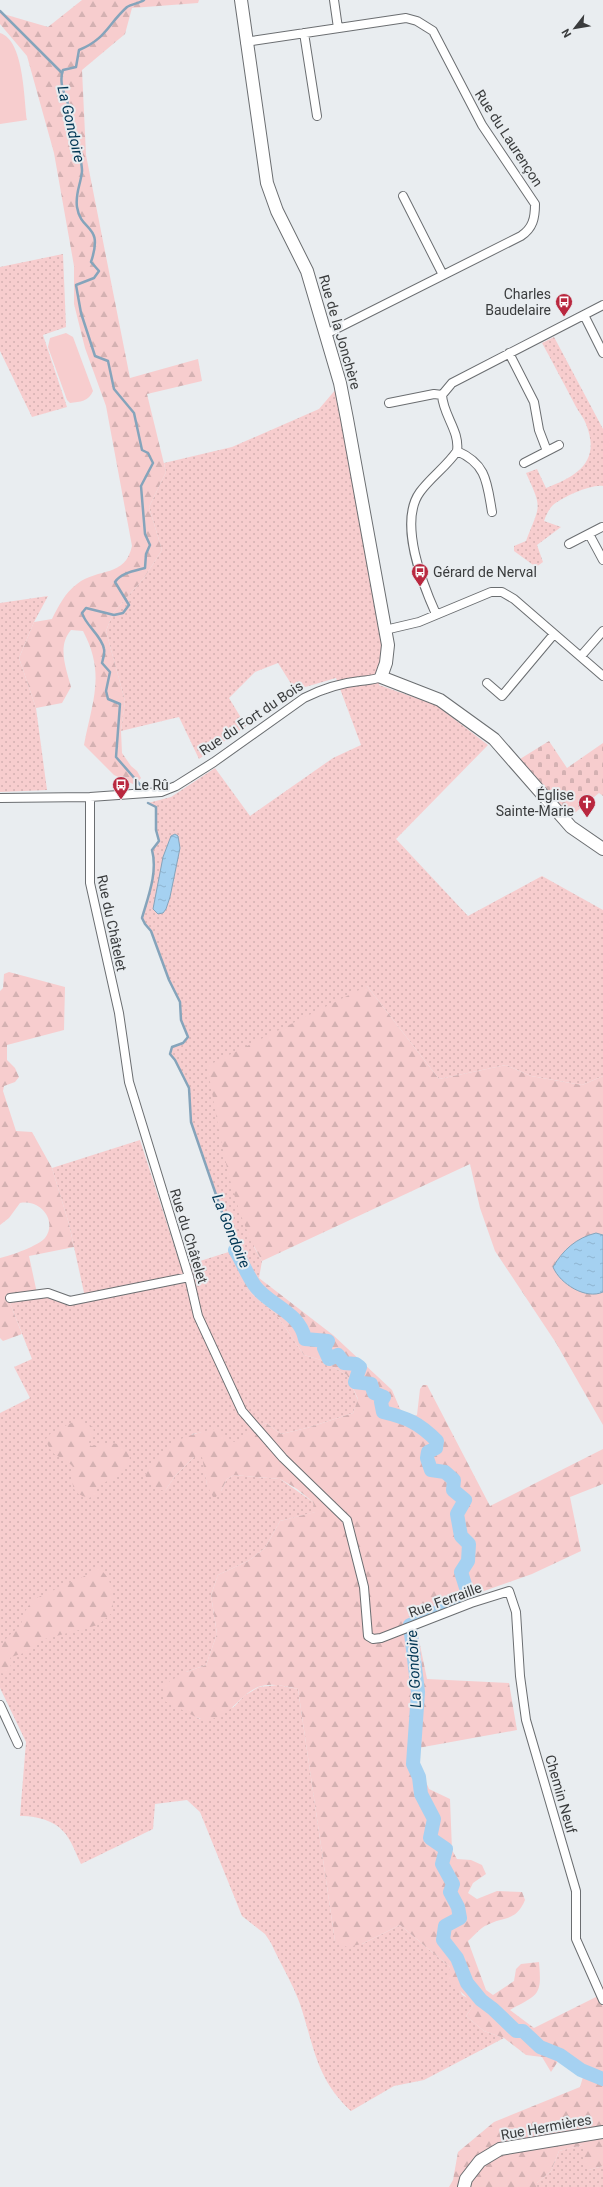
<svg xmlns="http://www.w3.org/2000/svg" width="603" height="2187" font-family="Roboto,sans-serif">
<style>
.grass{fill:url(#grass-dots)}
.forest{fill:url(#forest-firs)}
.cemetery{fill:url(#cemetery-stones)}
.pitch{fill:#f7cdce}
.water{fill:url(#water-ripples);stroke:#85a4bb}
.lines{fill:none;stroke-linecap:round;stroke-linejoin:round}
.stream{stroke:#85a4bb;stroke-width:2.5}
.river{stroke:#a5d1f1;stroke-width:14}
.street-casing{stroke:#6b6e71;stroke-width:10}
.secondary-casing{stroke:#6b6e71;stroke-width:14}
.street{stroke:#fff;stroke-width:8}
.secondary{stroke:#fff;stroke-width:12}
.labels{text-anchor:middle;stroke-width:4;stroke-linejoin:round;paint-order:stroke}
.street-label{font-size:14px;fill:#3a3c3d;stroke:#e9edf0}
.poi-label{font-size:14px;fill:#3a3c3d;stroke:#e9edf0;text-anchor:end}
.water-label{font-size:15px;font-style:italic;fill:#003654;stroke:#e9edf0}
</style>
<defs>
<pattern id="grass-dots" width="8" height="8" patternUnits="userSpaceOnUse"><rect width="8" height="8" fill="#f7cdce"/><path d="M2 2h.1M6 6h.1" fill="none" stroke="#d4b1b2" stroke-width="1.8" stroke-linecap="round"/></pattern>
<pattern id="forest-firs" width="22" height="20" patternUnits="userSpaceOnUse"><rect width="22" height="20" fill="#f7cdce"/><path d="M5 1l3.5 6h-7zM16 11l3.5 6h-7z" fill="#d4b1b2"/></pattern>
<pattern id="cemetery-stones" width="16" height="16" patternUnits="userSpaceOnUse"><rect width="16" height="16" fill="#f7cdce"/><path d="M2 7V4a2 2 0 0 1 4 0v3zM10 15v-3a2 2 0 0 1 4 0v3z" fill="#d4b1b2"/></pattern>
<pattern id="water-ripples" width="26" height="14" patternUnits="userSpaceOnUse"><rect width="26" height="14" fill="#a5d1f1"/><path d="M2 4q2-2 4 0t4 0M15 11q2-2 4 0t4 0" fill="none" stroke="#8fb4d0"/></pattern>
</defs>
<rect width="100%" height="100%" fill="#e9edf0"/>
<path class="grass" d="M63,254L66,327L43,335L67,407L32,417L0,351V267Z
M554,337L603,429V486C591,484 563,497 553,505C549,509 546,515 544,521L561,527L537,545L543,562L536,567L514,551V546L526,541C540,504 543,510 526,473L537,469L546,488C578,476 601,461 586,424C583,416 577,410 574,403C563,382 553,363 542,343Z
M337,388L383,632V663L379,685L436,705L488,745L396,839L468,916L542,876L603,910V1076L582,1085L531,1076L506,1065L439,1079L367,986L254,1247L262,1261L259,1278L245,1271L246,1289L276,1314L304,1355L321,1360L347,1375L358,1400L353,1413L307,1428L281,1434L266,1423L234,1443L215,1430L192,1434L165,1491L175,1476L194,1457H203L207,1485L221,1491L227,1479L234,1475L280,1479L313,1502L316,1512L280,1521L265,1548L248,1561L218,1575L211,1595L217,1634L206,1665L186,1672L184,1710L200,1719L234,1707L244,1696L259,1687L278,1685L298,1689L335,1941L362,1944L400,1925L450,1967L462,1995L470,1999L473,2006L466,2016L484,2031L504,2038L424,2080L394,2086L351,2111C316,2079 314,2046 300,2004C293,1984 280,1963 271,1943L265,1934L242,1916L200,1812L187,1800L155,1804L153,1829L81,1864C76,1854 71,1839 63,1831C54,1820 33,1815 20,1816L26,1742L0,1688V1413L30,1398L14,1367L32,1359L10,1303L45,1297L68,1305L86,1302L69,1224L52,1168L140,1140L181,1267L235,1250L191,1122L189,1088L175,1060L170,1054L172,1047L183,1043L188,1037L181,1020L180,1002L169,980L151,931L145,924L142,918C148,897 158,872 152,850L159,841L156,830V807L148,803L171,797L215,768L250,816L333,758L361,745L336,678L295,690L278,663L255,672L229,698L246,726L199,759L179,717L121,731L125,701L106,631L113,613L144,578L162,550L149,507L166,472L164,463L232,447L319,409Z
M48,596L34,622L19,658L36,708L47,790L0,792V603Z
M583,2145L589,2170L603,2166V2187H537V2183L551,2171L559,2151Z"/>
<path class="forest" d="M82,0H199L198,3L132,8L125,34L82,70L86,155L130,378L198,359L202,381L147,394L166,472L149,507L162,550L144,578L113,613L106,631L125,701L121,731L122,753L131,766L137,771L141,778L135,785L114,775L84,745C92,702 106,674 83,631L71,630C57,646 66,668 71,687L62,703L36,708L19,658L34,622L52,619C59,605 65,593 77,584C99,567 125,578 132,546L106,406L85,348L74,304V266L54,153L27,56L0,24V13L48,27Z
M9,972L65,987L64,1030L7,1045V1060L15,1068L19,1077L15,1082L4,1086L3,1091L16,1131L32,1132L52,1168L69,1224L74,1247L29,1256L38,1298L10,1303L22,1334L3,1341L0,1338V1258C10,1256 40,1245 45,1238C58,1220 40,1199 20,1203L9,1218L0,1225V991L3,988L4,974Z
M367,986L439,1079L506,1065L531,1076L582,1085L603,1076V1425L556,1343L495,1251L480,1208L470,1164L262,1261C228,1202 220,1132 207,1066Z
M244,1271L259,1278L333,1335L392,1390L400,1409L410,1417L417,1415L420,1389L423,1385H427L490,1506L603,1449V1484L570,1497L581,1551L532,1574L414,1616L427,1679L509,1683L517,1730L418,1748V1763L429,1789L450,1799L452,1850L457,1859L471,1860L482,1865L486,1874L473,1883L468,1893L477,1899L497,1891L522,1892L525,1900C516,1922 504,1916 487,1925C480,1928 474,1936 468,1941L486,1990L493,1995L514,1981L516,1969L521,1964L539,1962C542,1996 539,1994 510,2010L534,2028L598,1996L603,2006V2166L589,2170L584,2166L583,2145L559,2151L551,2171L537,2183V2187H449L453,2180L458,2152L494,2122L580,2087L583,2077L560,2058L551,2072L542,2057L526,2055L504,2038L484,2031L466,2016L473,2006C469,1997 455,1987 447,1979L450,1967L400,1925L362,1944L347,1947L335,1941L298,1689C286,1686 271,1682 258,1687C238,1695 227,1723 201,1719C195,1717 173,1705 164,1701L165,1684L186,1672L206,1665L217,1634L211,1595L218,1575L248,1561L265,1548L280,1521L315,1512L313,1502L297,1489L280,1479L234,1475L227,1479L221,1491L214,1499L207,1485L202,1457H194L175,1476L165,1491L153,1488L145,1475C165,1444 179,1436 215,1429L234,1442L266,1423L281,1434L307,1428L353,1413L358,1399L347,1375L321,1360L304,1355L276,1314L246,1289L238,1278Z
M77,1420L93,1427L94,1433L88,1441L91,1446C110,1444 122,1437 130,1458C121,1484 110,1475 95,1489V1495L89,1498C70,1493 72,1485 73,1467C63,1454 51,1460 46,1439L51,1433Z
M95,1567C113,1574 113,1595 113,1612L98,1625L41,1640L27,1652L11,1657L9,1661L11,1667L6,1674L0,1673C0,1643 0,1643 21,1625L23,1615L32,1600L89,1574Z"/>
<path class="cemetery" d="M549,741L567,768L603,743V796L599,793L571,816L520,759Z"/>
<path class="pitch" d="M0,33C24,40 24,99 27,120L0,124Z
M66,333L73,337L93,391C89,401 80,402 70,403L67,400L48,347L50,338Z"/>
<path class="water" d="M175,834L178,836L180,848L170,897L166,909L163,913L158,914L153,909L163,857L171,836Z
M596,1233L603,1235V1292C586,1300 560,1284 553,1267C563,1250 576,1238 596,1233Z"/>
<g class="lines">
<path class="stream" d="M0,11L62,73
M143,788L116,757L120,704L108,699L106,691L110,672L102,663C103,659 105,653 104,649C102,636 86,626 82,613L86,608L114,615L123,613L129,605L115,582C121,573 134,571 145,568L146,554L150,545L145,534L141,486L153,463L148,453L142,450L134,413L114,389L108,361L95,356L81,313L76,285L94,278L99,271L91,262C104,223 81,233 77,207C75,193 81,184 82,171C82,161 73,122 70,110C66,96 58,84 63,70L76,67L79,50C106,39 108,24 127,7C132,4 140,3 144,0
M148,803L156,807V830L159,841L152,850C158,872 148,897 142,918L145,924L151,931L169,980L180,1002L181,1020L188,1037L183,1043L172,1047L170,1054L175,1060L189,1088L191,1122L235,1250"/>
<path class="river" d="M235,1250C242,1261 247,1275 255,1286C269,1305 300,1312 305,1339L328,1341L324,1348L329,1359L338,1355L344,1363L356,1364L360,1367L355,1382L371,1384L374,1393L384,1397L381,1402L383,1412C408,1418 419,1423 437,1441L436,1448L428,1452L427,1458L431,1470L445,1472L454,1480L453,1490L465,1500L457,1514L461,1536L469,1544L468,1561L461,1572L469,1597L410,1625L418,1692L413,1764L419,1777L421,1794L434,1819L430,1838L446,1849L442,1864L453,1884L450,1892L458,1907L460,1918L445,1926L443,1940L457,1958L467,1983L481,2000L493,2009L516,2031H523L540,2047L560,2055L581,2070L603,2079"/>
<defs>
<path id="street" d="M334,0L338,28
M304,33L317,116
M245,42L406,18L417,21L433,31L482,125L535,204C535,218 533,228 521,236L326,334
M403,196L443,275
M584,315L603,353
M509,353L534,402L539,430L547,451
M442,395L452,383L603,305
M389,403L434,394L442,395
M457,451C487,464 487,483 492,512
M524,463L559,445
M589,534L603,560
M569,544L602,527
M436,614C423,585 398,522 420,492C431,477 447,466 457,451C460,431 443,415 442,395
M385,630L419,622L491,592H502L514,599L603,676
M581,656L603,631
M487,683L502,696L554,634
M90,797V883L119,1013L129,1082L189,1277L198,1316L242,1411L283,1458L347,1520L364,1587L368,1636L373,1639L381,1638L471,1603L509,1591L516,1612L520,1676L526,1720L576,1891V1939L603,2000
M0,798L90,797L161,792L176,786L214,762L304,698C322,689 340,683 360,681C368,680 374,680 381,677
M10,1298L48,1293L70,1301L189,1277
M0,1705L18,1744"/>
<path id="secondary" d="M241,0L267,183L277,211L307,271L340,383L347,419L388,645L386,663L381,677L440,700L494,739L571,827L603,849
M464,2187L466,2179L480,2161L500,2149L603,2132"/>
</defs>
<use href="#street" class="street-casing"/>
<use href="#secondary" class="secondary-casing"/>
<use href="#street" class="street"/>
<use href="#secondary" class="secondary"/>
</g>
<defs>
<symbol id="bus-pin" viewBox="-11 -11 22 30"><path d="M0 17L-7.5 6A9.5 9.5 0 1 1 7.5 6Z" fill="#b9283f" stroke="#e9edf0"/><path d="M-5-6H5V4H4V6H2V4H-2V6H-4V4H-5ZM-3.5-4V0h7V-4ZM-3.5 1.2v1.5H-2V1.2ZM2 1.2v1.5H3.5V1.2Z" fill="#fff"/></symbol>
<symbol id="church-pin" viewBox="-11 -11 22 30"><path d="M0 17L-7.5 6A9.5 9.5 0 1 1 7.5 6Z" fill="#b9283f" stroke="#e9edf0"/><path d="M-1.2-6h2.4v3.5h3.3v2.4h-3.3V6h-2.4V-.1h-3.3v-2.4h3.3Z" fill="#fff"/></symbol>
</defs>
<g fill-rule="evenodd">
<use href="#bus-pin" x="554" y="292" width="20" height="27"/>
<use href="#bus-pin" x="410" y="562" width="20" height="27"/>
<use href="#bus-pin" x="111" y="775" width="20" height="27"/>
<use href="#church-pin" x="577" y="793" width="20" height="27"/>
</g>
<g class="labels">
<g class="street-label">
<text transform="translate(509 138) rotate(57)" y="5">Rue du Laurençon</text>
<text transform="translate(340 332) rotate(74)" y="5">Rue de la Jonchère</text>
<text transform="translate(251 718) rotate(-34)" y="5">Rue du Fort du Bois</text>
<text transform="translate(112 923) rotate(78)" y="5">Rue du Châtelet</text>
<text transform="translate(189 1236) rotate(73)" y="5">Rue du Châtelet</text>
<text transform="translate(445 1600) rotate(-20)" y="5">Rue Ferraille</text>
<text transform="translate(561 1794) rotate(74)" y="5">Chemin Neuf</text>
<text transform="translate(546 2127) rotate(-10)" y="5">Rue Hermières</text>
</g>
<g class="poi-label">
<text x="551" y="299">Charles<tspan x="551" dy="16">Baudelaire</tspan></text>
<text x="433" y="577" text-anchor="start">Gérard de Nerval</text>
<text x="134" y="790" text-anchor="start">Le Rû</text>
<text x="574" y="800">Église<tspan x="574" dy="16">Sainte-Marie</tspan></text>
</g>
<g class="water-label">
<text transform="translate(71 124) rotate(77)" y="5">La Gondoire</text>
<text transform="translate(231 1231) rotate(68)" y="5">La Gondoire</text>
<text transform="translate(414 1669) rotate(-93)" y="5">La Gondoire</text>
</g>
</g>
<g transform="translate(575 28) rotate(239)" stroke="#e9edf0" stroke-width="3" paint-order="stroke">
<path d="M0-3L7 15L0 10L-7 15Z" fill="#3a3c3d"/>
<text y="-6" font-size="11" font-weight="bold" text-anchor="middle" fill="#3a3c3d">N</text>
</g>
</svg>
